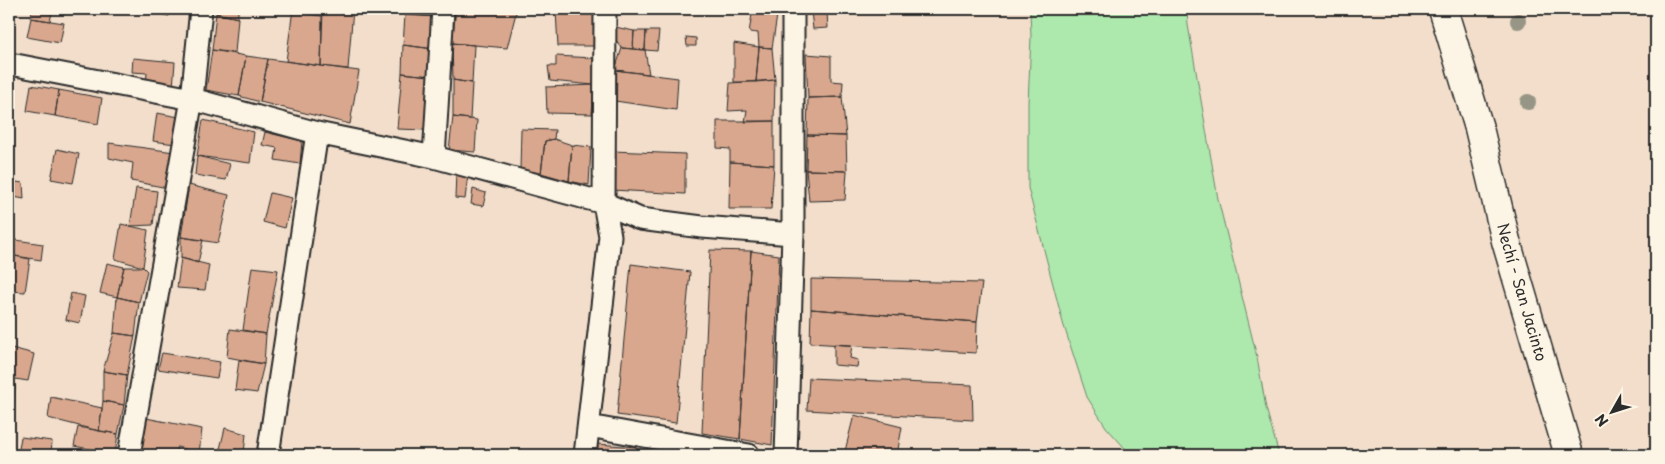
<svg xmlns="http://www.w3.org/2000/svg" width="1665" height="464" font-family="'Playpen Sans',sans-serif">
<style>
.green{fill:#ade8ad;stroke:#6c8a6c}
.building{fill:#d9a78d;stroke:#2b2b2b}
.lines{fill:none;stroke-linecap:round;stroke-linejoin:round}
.minor-casing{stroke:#2b2b2b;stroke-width:25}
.secondary-casing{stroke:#2b2b2b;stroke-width:31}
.minor{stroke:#fcf5e5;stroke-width:21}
.secondary{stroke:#fcf5e5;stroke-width:28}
.tree{fill:#979585}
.labels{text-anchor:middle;stroke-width:4;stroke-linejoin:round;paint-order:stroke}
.street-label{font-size:15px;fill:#2b2b2b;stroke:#fcf5e5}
</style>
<rect width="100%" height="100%" fill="#f2decb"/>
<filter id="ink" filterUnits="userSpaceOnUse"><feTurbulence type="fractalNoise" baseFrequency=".02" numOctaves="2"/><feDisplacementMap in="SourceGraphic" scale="10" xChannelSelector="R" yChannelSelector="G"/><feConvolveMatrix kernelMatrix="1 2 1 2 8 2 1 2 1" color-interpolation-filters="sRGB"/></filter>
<g filter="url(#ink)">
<path class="green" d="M1030,9H1187L1188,25L1218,199L1257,357L1266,408L1279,455H1131L1106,427L1087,397L1063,323L1028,188V103L1031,37Z"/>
<path class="building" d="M32,9H53L50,21L31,18Z
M136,9H171L169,16Z
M216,9H238V18L216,13Z
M293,9H308V14L322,16L321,66L286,61Z
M323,9H353L348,69L321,66Z
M353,9H437L436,17Z
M456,9H517L507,48L452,43Z
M753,9H778L772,48L759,47L758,33L749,32Z
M556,11L596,12L595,46H558Z
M811,11L827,12L828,28L813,29Z
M216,13L238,18L235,53L212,50Z
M405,15L436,17L434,49L403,45Z
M31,18L64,23L60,43L27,37Z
M615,27L634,31L633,49L622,48L616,40Z
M634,31H646L645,50L633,49Z
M646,31H659L657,51L645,50Z
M686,37L696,38V46H687Z
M452,43L474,45L472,83L453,80Z
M734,43L759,47L756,82H734Z
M403,45L434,49L430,76L402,73Z
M759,47L772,48L775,80L756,82Z
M622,48L645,50L649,74L615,70Z
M212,50L246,56L239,96L206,90Z
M806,54L831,56V81L843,82L842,97L808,98Z
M246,56L268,59L260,102L239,96Z
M556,56L593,58L594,85L550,81L548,66H556Z
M133,58L175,62L173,88L146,85L147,73L132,72Z
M268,59L359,71L350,124L260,102Z
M615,70L678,78L676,110L615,101Z
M402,73L430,76L426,130L397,129Z
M453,80L472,83L470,119L453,117Z
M775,80L774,121L745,122L747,110L728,111L730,83Z
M31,85L59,90L55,116L27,111Z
M594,85L592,114L547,113L546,87Z
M59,90L102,98L98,124L55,116Z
M842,97L846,136L807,135L808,98Z
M157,113L179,117L175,144L153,141Z
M453,117L477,120L475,152L449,150Z
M203,120L254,132L250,163L197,156Z
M717,121H774V165L730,162V149L717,148Z
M521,129L555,130L554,139L545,141L541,173L520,170Z
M265,132L302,141L300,164L275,160L277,148L262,145Z
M807,135L846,136L847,171L806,170Z
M554,139L572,145L569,181L541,173L545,141Z
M109,143L174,152L168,188L131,181L133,163L109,158Z
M572,145L591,147L589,185L569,181Z
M57,149L79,154L73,183L51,179Z
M612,151L685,154V194L612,190Z
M197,156L230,164L226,180L195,175Z
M730,162L774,165L771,209H729Z
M806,170L847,171L845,200L809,201Z
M456,172L468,175L465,199L455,198Z
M9,181L23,183L24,199L9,196Z
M189,185L229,195L218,243L181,237Z
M136,188L157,191L153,225L130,226Z
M473,189L486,193L483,206L471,204Z
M270,193L292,198L285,228L263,222Z
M121,224L148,230L143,267L115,259Z
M181,237L203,240L198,263L181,258Z
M9,239L43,244L41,260L9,255Z
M710,250L751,251L740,439L702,433Z
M751,251L779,255L772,445L740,439Z
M9,255L30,259L25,292L9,291Z
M181,258L209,265L205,290L177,288Z
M107,263L124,267L117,297L100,293Z
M631,264L690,272L676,423L617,415Z
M124,267H143L147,271L139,302L117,297Z
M252,267L278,270L266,334L243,330Z
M811,279L982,283L977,322L811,309Z
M71,293L85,296L80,323L66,320Z
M117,297L139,302L135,336L114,333Z
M811,309L977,322L976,353L810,343Z
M230,329L266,334L264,364L227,357Z
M114,333L135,336L127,375L103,371Z
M834,344L852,345L850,358L858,360L857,367L834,365Z
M12,348L34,354L28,381L9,378Z
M162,353L220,362L217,378L158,369Z
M239,360L264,364L257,393L235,390Z
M103,371L127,375L124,405L103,401Z
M809,378L972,385L973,420L807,410Z
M9,385L15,386L13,412L9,411Z
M51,397L102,408L99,431L48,418Z
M103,401L124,405L118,434L99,431Z
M9,411L13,412L10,437H9Z
M854,415L902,427L897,455H844Z
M146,418L202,429L199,453L177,447L175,455H140Z
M78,427L118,434L115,454L74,446Z
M225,428L246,434L244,453L220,449Z
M21,437L52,441L51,455H18Z
M598,444L636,447V455H597Z
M89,449L115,454V455H88Z"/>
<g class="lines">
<defs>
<path id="minor" d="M16,65L192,99L317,133L434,157L604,203L640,219L702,227L793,234
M434,157L443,9
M589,426L749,455
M129,455L192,99L201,9
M268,455L317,133
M585,455L610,236L604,203L605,9
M786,455L793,234V9"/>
<g id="secondary">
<path id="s1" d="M1443,9L1479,128L1506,241L1569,455"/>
</g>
</defs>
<use href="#minor" class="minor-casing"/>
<use href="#secondary" class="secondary-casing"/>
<use href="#minor" class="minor"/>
<use href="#secondary" class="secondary"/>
</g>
<g class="tree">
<circle cx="1518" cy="21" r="8"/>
<circle cx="1528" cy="102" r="8"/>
</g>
</g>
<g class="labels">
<g class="street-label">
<text dy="5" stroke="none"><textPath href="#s1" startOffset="294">Nechí - San Jacinto</textPath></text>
</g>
</g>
<rect width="1665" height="464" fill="none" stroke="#fcf5e5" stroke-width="30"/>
<rect x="15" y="15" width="1635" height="434" fill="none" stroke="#2b2b2b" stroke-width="2" filter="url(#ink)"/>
<g transform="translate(1612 412) rotate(231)" stroke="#fcf5e5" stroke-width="4" paint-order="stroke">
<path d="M0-4L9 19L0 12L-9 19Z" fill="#2b2b2b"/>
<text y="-8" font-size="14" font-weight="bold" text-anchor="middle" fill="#2b2b2b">N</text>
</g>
</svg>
